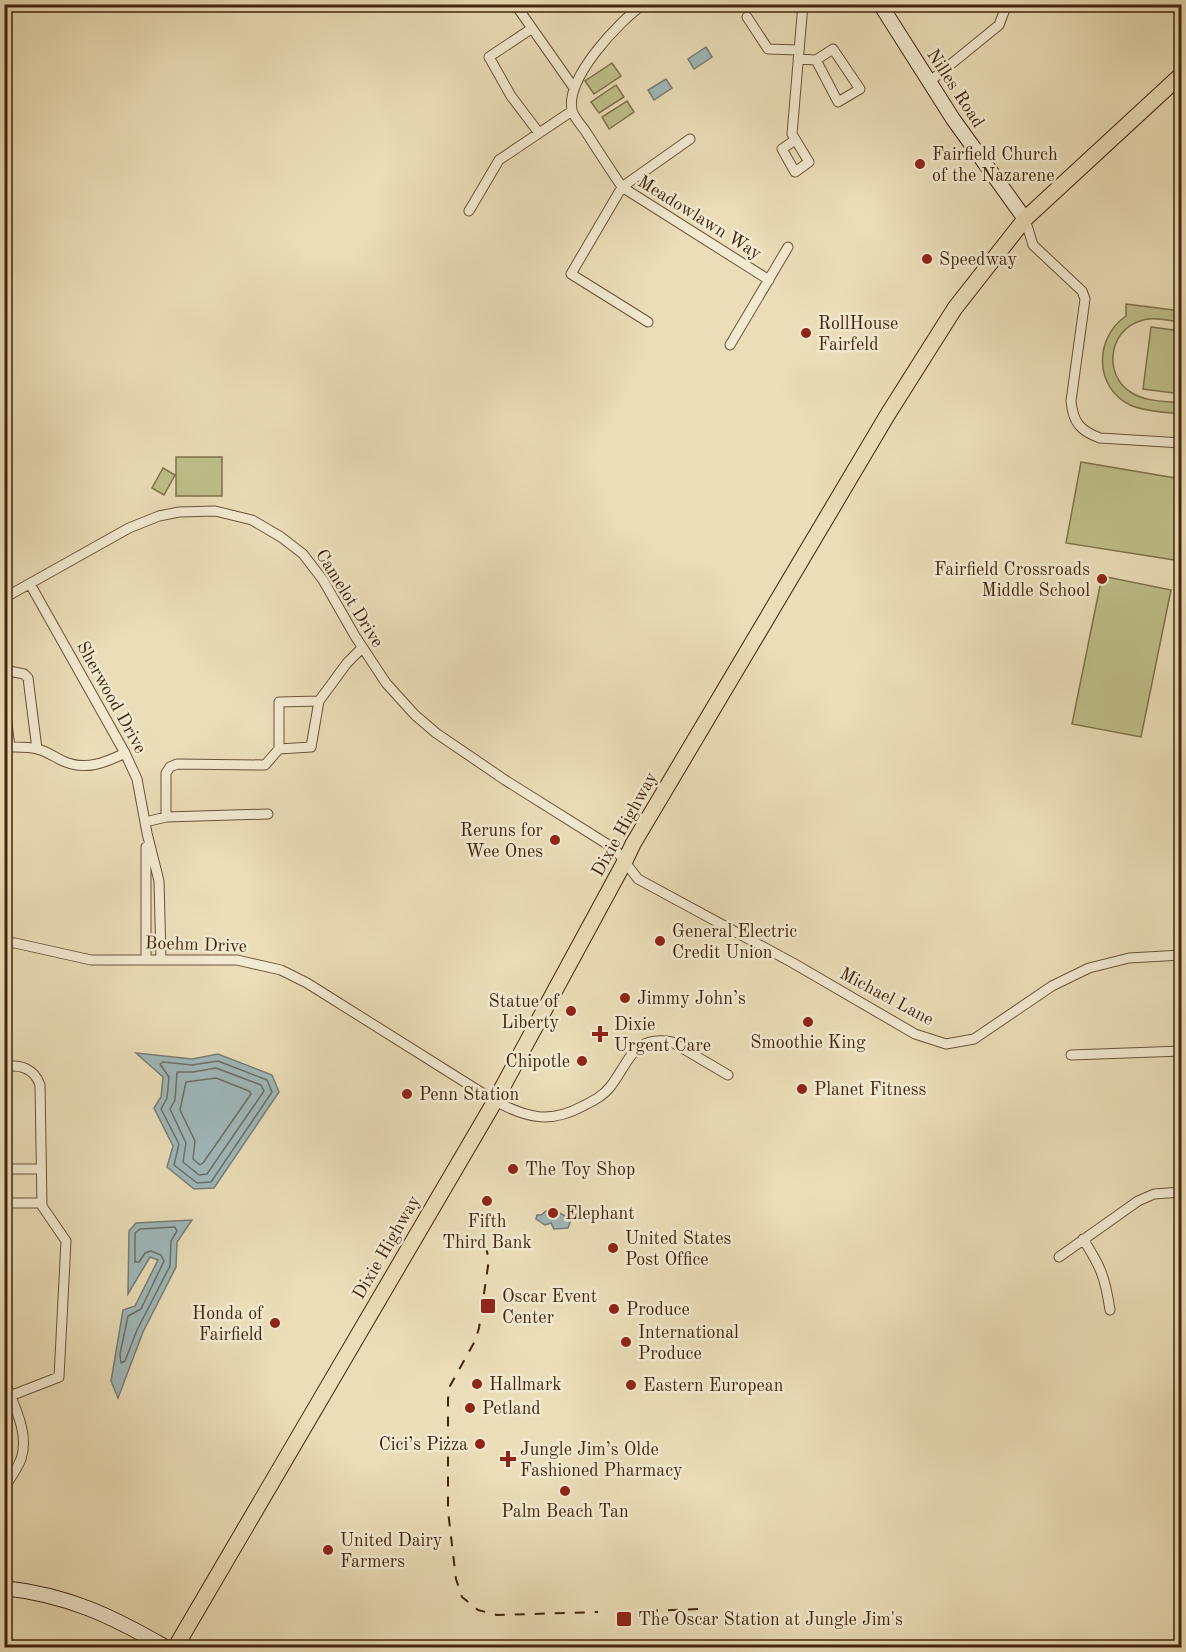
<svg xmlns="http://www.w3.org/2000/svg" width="1186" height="1652" font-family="'Old Standard TT',serif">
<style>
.green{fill:#bebf89;stroke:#80724b;stroke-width:1.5}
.water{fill:#9eb8ba;stroke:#797d75;stroke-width:1.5}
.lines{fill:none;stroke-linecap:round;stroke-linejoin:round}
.shore{stroke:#706e64;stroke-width:1.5}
.street-casing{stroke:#6c5238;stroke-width:11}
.secondary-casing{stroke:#42240d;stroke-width:16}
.primary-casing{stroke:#42240d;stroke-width:17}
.street{stroke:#f1e9d0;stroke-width:9}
.secondary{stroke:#f1e9d0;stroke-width:14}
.primary{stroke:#eaddb7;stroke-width:15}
.rail{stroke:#42240d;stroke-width:2;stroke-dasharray:10 10;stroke-linecap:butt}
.poi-dot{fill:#8f2418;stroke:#f1e9d0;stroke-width:2}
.labels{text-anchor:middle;stroke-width:5;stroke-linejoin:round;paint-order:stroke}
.street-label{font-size:18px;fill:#42240d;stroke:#f1e9d0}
.poi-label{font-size:18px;fill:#42240d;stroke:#f1e9d0;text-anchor:start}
</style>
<rect width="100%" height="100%" fill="#eaddb7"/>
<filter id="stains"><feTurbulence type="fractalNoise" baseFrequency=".00333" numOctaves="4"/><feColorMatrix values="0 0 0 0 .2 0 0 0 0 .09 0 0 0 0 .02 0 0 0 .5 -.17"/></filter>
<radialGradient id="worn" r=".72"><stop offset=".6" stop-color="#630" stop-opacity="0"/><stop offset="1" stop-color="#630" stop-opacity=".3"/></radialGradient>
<path class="green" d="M612,63L621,76L594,94L585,81Z
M616,85L624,97L599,113L591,102Z
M627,101L634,112L609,129L602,117Z
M1126,304L1181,311V322C1168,321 1153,316 1140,321C1108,331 1103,376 1132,393C1146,402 1166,401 1181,403V414C1165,412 1146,412 1130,405C1094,387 1094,338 1126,316Z
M1151,327L1181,331V394L1143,389Z
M176,457H222V496H176Z
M1081,462L1181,479V561L1066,543Z
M163,468L175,475L164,495L152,488Z
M1102,576L1171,590L1141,737L1072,724Z"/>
<path class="water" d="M706,47L712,57L694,69L688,59Z
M666,79L672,88L654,100L648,90Z
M136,1053L192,1059L218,1054L272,1075L279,1092L214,1188L194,1189L167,1167L173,1146L154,1108L161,1097L163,1077Z
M554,1210L571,1219L568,1228L554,1229L551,1223L545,1225L536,1219L537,1215H541L546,1211Z
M192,1220L177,1242L176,1267L143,1332L118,1398L111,1381L123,1310L135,1306L158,1260L150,1257L128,1294L129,1231L136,1223Z"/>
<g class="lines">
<path class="shore" d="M218,1061L267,1080L272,1092L211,1182L197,1183L174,1165L179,1144L161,1109L167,1098L169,1077L160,1064L163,1062L192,1065Z
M216,1068L261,1085L264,1091L207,1174L199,1175L183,1162L186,1143L170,1109L175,1100L177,1072H193Z
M216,1078L249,1091L251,1094L203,1163L200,1165L193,1159L195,1141L180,1110L186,1082Z
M175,1227L177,1231L171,1241L170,1266L137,1330L125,1361L121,1363L120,1354L128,1316L141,1309L164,1261L161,1255L151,1251L145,1253L139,1262H135V1233L140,1229Z"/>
<defs>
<path id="street" d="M515,4L574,88
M644,4C620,20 561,82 573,113C576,120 582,126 586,132C598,151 610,169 622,187L571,274L648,322
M747,17L768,49L798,50
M531,29L489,57L511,96L539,133
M798,59L816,60L833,49L860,89L838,102L816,60
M929,82L999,25L1007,4
M690,139L622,187L769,280
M795,140L782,149L795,172L809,162L792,134L803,4
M469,211L499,160L572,111
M1025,219L1033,245L1082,291L1085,299L1071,401C1073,422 1080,431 1100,438L1182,443
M730,345L788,247
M30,584L125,753L137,779L147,833L159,881L161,959
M4,598L129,528L159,516L179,512L215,511L252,520L281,537L303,554L323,580L355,636L386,683L415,715L436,733L505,780L615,849L638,879L793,963L915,1034L946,1044L974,1039L1052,986L1089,968L1129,958L1182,955
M4,670L24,674L28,678L37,749
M4,701L10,747
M319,701L347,663L362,648
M4,747C15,747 27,746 37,749C47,751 54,757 63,761C85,771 105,763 125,753
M166,817V773L170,767L177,764L265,765L279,749V702L319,701L311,747L279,749
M145,822L166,817L268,814
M4,943H15L91,960H237L281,970L307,983L495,1101C527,1118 550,1124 583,1106C593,1101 603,1096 610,1087C629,1063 633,1034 672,1042L728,1075
M146,959V847
M1071,1055L1182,1051
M4,1066C21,1065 34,1068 40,1085L42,1206L66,1241L59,1377L10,1396
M4,1169H41
M4,1203H42
M1083,1239C1101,1267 1105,1277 1110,1310
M1059,1257L1138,1201L1154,1194L1182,1192
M4,1380C13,1404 30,1433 21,1459C17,1469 10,1479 4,1488"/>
<path id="secondary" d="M880,4L953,119L1025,219
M4,1588C68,1595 112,1616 167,1648"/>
<path id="primary" d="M175,1648L495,1101L624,863L633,844L888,414L955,308L1025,219L1182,74"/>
</defs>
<use href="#street" class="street-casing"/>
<use href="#secondary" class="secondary-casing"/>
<use href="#primary" class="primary-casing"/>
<use href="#street" class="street"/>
<use href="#secondary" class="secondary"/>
<use href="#primary" class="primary"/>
<path class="rail" d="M485,1245L489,1259L479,1328L475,1341L450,1386L448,1399V1511L456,1579L462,1597L478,1610L497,1615L598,1612
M648,1611L698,1609"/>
</g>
<g class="poi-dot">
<circle cx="920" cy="164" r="6"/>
<circle cx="927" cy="259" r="6"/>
<circle cx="806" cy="333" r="6"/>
<circle cx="1102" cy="579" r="6"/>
<circle cx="555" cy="840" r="6"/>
<circle cx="660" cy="941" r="6"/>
<circle cx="625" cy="998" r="6"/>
<circle cx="571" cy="1011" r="6"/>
<circle cx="808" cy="1022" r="6"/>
<path d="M597 1025h6v6h6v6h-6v6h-6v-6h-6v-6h6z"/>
<circle cx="582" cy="1061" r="6"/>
<circle cx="802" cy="1089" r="6"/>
<circle cx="407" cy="1094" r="6"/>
<circle cx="513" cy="1169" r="6"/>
<circle cx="487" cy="1201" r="6"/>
<circle cx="553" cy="1213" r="6"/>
<circle cx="613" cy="1248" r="6"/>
<rect x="480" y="1298" width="16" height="16" rx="3"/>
<circle cx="614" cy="1309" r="6"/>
<circle cx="275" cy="1323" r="6"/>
<circle cx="626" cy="1342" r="6"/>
<circle cx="477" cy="1384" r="6"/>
<circle cx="631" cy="1385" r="6"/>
<circle cx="470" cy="1408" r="6"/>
<circle cx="480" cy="1444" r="6"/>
<path d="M505 1450h6v6h6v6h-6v6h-6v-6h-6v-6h6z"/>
<circle cx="565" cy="1491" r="6"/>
<circle cx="328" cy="1550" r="6"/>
<rect x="616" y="1611" width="16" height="16" rx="3"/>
</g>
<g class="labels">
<g class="street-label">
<text transform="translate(956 88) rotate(57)" y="6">Nilles Road</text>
<text transform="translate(700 217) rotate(32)" y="6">Meadowlawn Way</text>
<text transform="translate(350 598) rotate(58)" y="6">Camelot Drive</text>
<text transform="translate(112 697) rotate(61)" y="6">Sherwood Drive</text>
<text transform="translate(624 824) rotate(-61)" y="6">Dixie Highway</text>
<text transform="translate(196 944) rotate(2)" y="6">Boehm Drive</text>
<text transform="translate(887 996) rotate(28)" y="6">Michael Lane</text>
<text transform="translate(386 1247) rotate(-60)" y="6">Dixie Highway</text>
</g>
<g class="poi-label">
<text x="932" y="160">Fairfield Church<tspan x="932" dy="21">of the Nazarene</tspan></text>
<text x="939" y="265">Speedway</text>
<text x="818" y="329">RollHouse<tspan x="818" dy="21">Fairfeld</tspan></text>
<text x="1090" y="575" text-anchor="end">Fairfield Crossroads<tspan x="1090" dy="21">Middle School</tspan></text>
<text x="543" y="836" text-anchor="end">Reruns for<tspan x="543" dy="21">Wee Ones</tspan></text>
<text x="672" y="937">General Electric<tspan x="672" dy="21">Credit Union</tspan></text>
<text x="637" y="1004">Jimmy John’s</text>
<text x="559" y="1007" text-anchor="end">Statue of<tspan x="559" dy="21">Liberty</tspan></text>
<text x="614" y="1030">Dixie<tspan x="614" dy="21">Urgent Care</tspan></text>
<text x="808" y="1048" text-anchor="middle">Smoothie King</text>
<text x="570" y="1067" text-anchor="end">Chipotle</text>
<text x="814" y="1095">Planet Fitness</text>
<text x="419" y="1100">Penn Station</text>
<text x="525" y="1175">The Toy Shop</text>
<text x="565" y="1219">Elephant</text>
<text x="487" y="1227" text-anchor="middle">Fifth<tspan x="487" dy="21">Third Bank</tspan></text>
<text x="625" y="1244">United States<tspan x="625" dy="21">Post Office</tspan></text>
<text x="502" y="1302">Oscar Event<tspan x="502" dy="21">Center</tspan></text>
<text x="626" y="1315">Produce</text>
<text x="263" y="1319" text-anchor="end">Honda of<tspan x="263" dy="21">Fairfield</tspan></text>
<text x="638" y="1338">International<tspan x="638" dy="21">Produce</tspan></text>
<text x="489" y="1390">Hallmark</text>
<text x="643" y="1391">Eastern European</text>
<text x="482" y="1414">Petland</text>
<text x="468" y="1450" text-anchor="end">Cici’s Pizza</text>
<text x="520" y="1455">Jungle Jim’s Olde<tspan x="520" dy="21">Fashioned Pharmacy</tspan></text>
<text x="565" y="1517" text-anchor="middle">Palm Beach Tan</text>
<text x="340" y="1546">United Dairy<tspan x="340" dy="21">Farmers</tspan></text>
<text x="638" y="1625">The Oscar Station at Jungle Jim's</text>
</g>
</g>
<rect width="1186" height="1652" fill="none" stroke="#eaddb7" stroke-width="24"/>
<rect x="6" y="6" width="1174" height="1640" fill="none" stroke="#42240d" stroke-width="3"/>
<rect x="12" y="12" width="1162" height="1628" fill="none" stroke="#42240d" stroke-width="1.5"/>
<rect width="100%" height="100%" filter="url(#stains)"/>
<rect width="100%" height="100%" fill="url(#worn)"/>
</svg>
